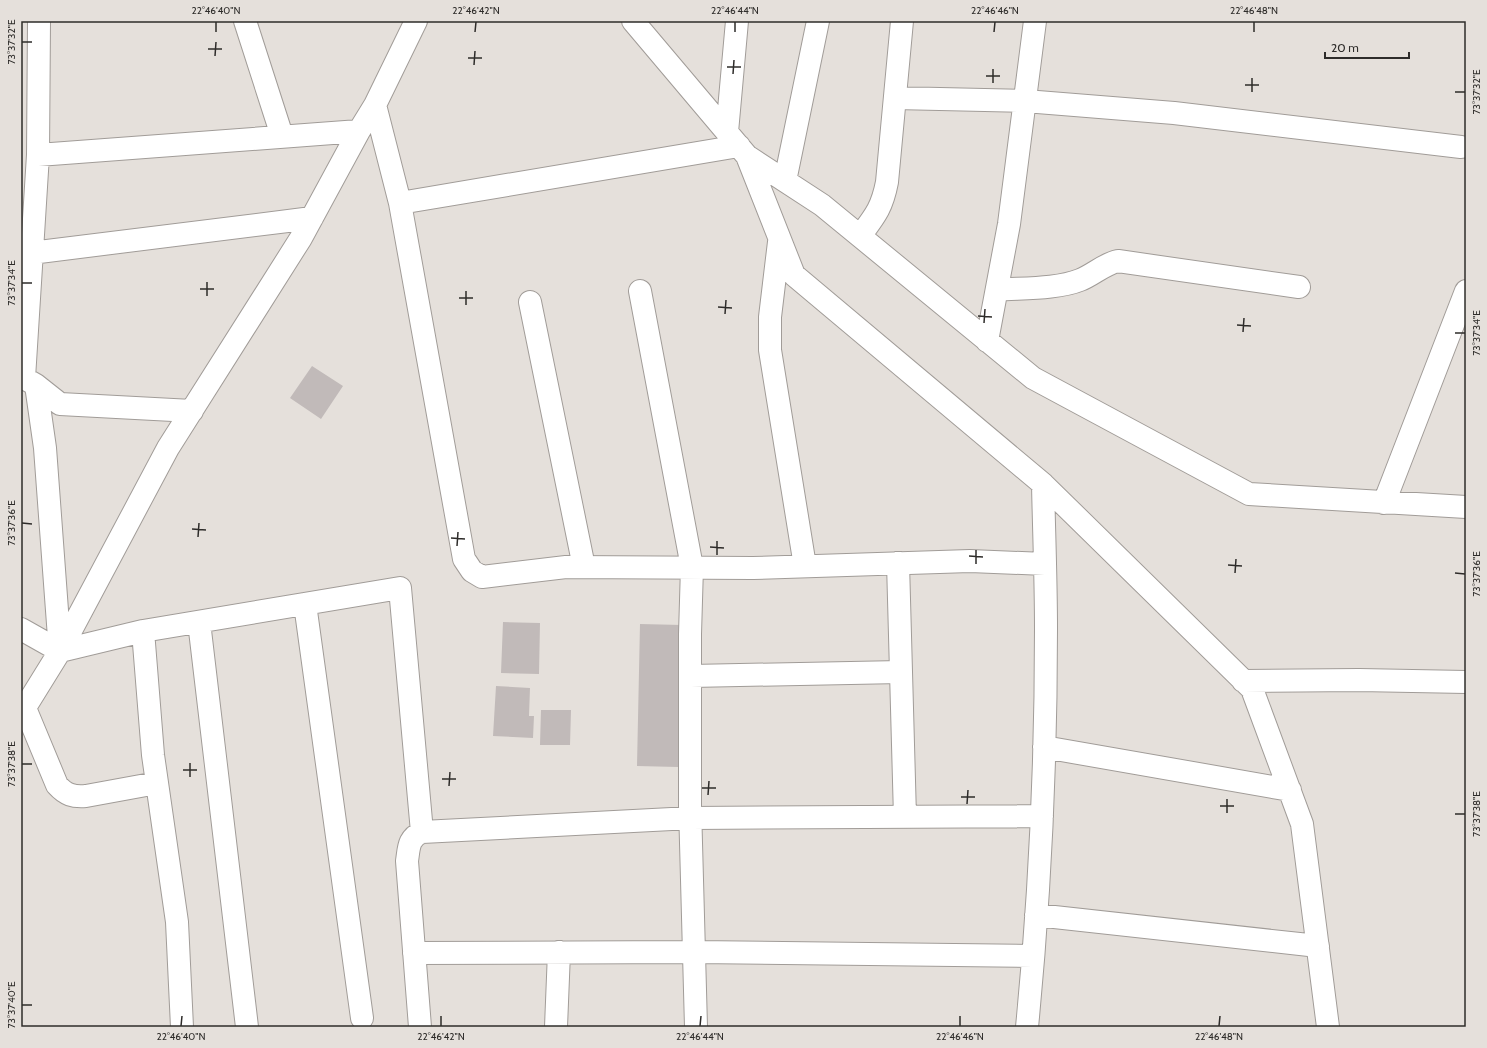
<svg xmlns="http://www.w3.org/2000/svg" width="1487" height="1048" font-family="Cabin,sans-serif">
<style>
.building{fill:#c1bab9}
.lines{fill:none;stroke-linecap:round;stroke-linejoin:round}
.minor-casing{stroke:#a19c98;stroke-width:24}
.minor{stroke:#fff;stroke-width:22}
.ticks{fill:none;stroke:#2e2c2a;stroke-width:1.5}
.neatline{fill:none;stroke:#2e2c2a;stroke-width:1.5}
.ticks-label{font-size:10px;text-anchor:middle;fill:#2e2c2a}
</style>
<rect width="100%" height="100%" fill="#e5e0db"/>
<path class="building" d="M312,366L343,386L321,419L290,398Z
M503,622L540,623L539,674L501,673Z
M640,624L682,625L678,767L637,766Z
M496,686L530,688L529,716H534L533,738L493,736Z
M541,710H571L570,745H540Z"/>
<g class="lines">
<defs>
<path id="minor" d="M245,21L282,136
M633,21L747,156L822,205L1033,378L1249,494L1466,507
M895,98L1025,101L1174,113L1461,147
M375,105L400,203L464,559L472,571L482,577L566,567L753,568L970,561L1045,564
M727,132L737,21
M38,155L359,131
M747,156L794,275L1043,484L1252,689L1302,824L1328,1027
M785,181L818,21
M400,203L739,146
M860,236C875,216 882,208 887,182L902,21
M779,242L770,317V350L805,566
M31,253L312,218
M997,290C1021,288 1058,289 1080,280C1093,275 1104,264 1118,261L1299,287
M640,291L692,567L690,634V806L696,1027
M530,302L584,567
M987,341L1009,224L1035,21
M24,378L38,155L39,21
M29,381L36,385L60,404L192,411
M36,385L45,448L60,651
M1384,503L1466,291
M898,563L905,817
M305,604L362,1018
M199,622L247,1027
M21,629L60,651L143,631L400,588L422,832
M143,631L153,755L177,922L182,1027
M691,676L901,672
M1243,681L1359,680L1466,682
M25,708L57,785C66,795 73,797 86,796L157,783
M21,714L60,651L168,448L301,238L359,131L375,105L416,21
M1044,747L1290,790
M1036,915L1318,946
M414,953L695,952L1033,956
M420,1027L407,861C409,848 408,838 422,832L691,818L1042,816
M556,1027L559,952
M1027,1027C1040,895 1046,762 1046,629C1046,581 1044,532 1043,484"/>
</defs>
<use href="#minor" class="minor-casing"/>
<use href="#minor" class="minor"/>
</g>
<path class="ticks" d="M216,32V22M475,32L476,22M735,32V22M994,32L995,22M1254,32V22M22,42H32M208,49H222M215,56L216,42M468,58H482M474,65L475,51M727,67H741M733,74L734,60M986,76H1000M993,83V69M1245,85H1259M1252,92V78M1455,92H1465M22,283H32M200,289H214M207,296V282M459,298H473M466,305V291M718,307L732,308M725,314L726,300M978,316L992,317M984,323L985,309M1237,325L1251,326M1243,332L1244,318M1455,333H1465M22,523L32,524M192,529L206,530M198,537L199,523M451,538L465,539M457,546L458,532M710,547L724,548M717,555V541M969,556L983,557M976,564V550M1228,565L1242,566M1235,573L1236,559M1455,573L1465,574M22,764H32M183,770H197M190,777V763M442,779H456M449,786L450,772M702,788H716M708,795L709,781M961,797H975M967,804L968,790M1220,806H1234M1227,813V799M1455,814H1465M22,1005H32M181,1026L182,1016M441,1026V1016M700,1026L701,1016M960,1026V1016M1219,1026L1220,1016"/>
<rect width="1487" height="1048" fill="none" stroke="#e5e0db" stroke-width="44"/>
<path d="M1325 52v6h84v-6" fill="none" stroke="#2e2c2a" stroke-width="2"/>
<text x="1331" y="52" font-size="12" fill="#2e2c2a" stroke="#e5e0db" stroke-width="3" paint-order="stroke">20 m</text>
<rect x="22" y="22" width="1443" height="1004" class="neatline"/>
<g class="ticks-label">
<text x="216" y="14">22°46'40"N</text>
<text x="476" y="14">22°46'42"N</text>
<text x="735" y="14">22°46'44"N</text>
<text x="995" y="14">22°46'46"N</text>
<text x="1254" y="14">22°46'48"N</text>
<text transform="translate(11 42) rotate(-90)" y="4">73°37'32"E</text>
<text transform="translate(1476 92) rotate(-90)" y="4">73°37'32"E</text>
<text transform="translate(11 283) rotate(-90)" y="4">73°37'34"E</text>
<text transform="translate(1476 333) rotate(-90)" y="4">73°37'34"E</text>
<text transform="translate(11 523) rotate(-90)" y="4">73°37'36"E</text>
<text transform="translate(1476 574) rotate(-90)" y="4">73°37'36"E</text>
<text transform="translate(11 764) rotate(-90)" y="4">73°37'38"E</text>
<text transform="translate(1476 814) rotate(-90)" y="4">73°37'38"E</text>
<text transform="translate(11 1005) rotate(-90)" y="4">73°37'40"E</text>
<text x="181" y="1040">22°46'40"N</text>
<text x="441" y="1040">22°46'42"N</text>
<text x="700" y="1040">22°46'44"N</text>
<text x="960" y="1040">22°46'46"N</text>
<text x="1219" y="1040">22°46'48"N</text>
</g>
</svg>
